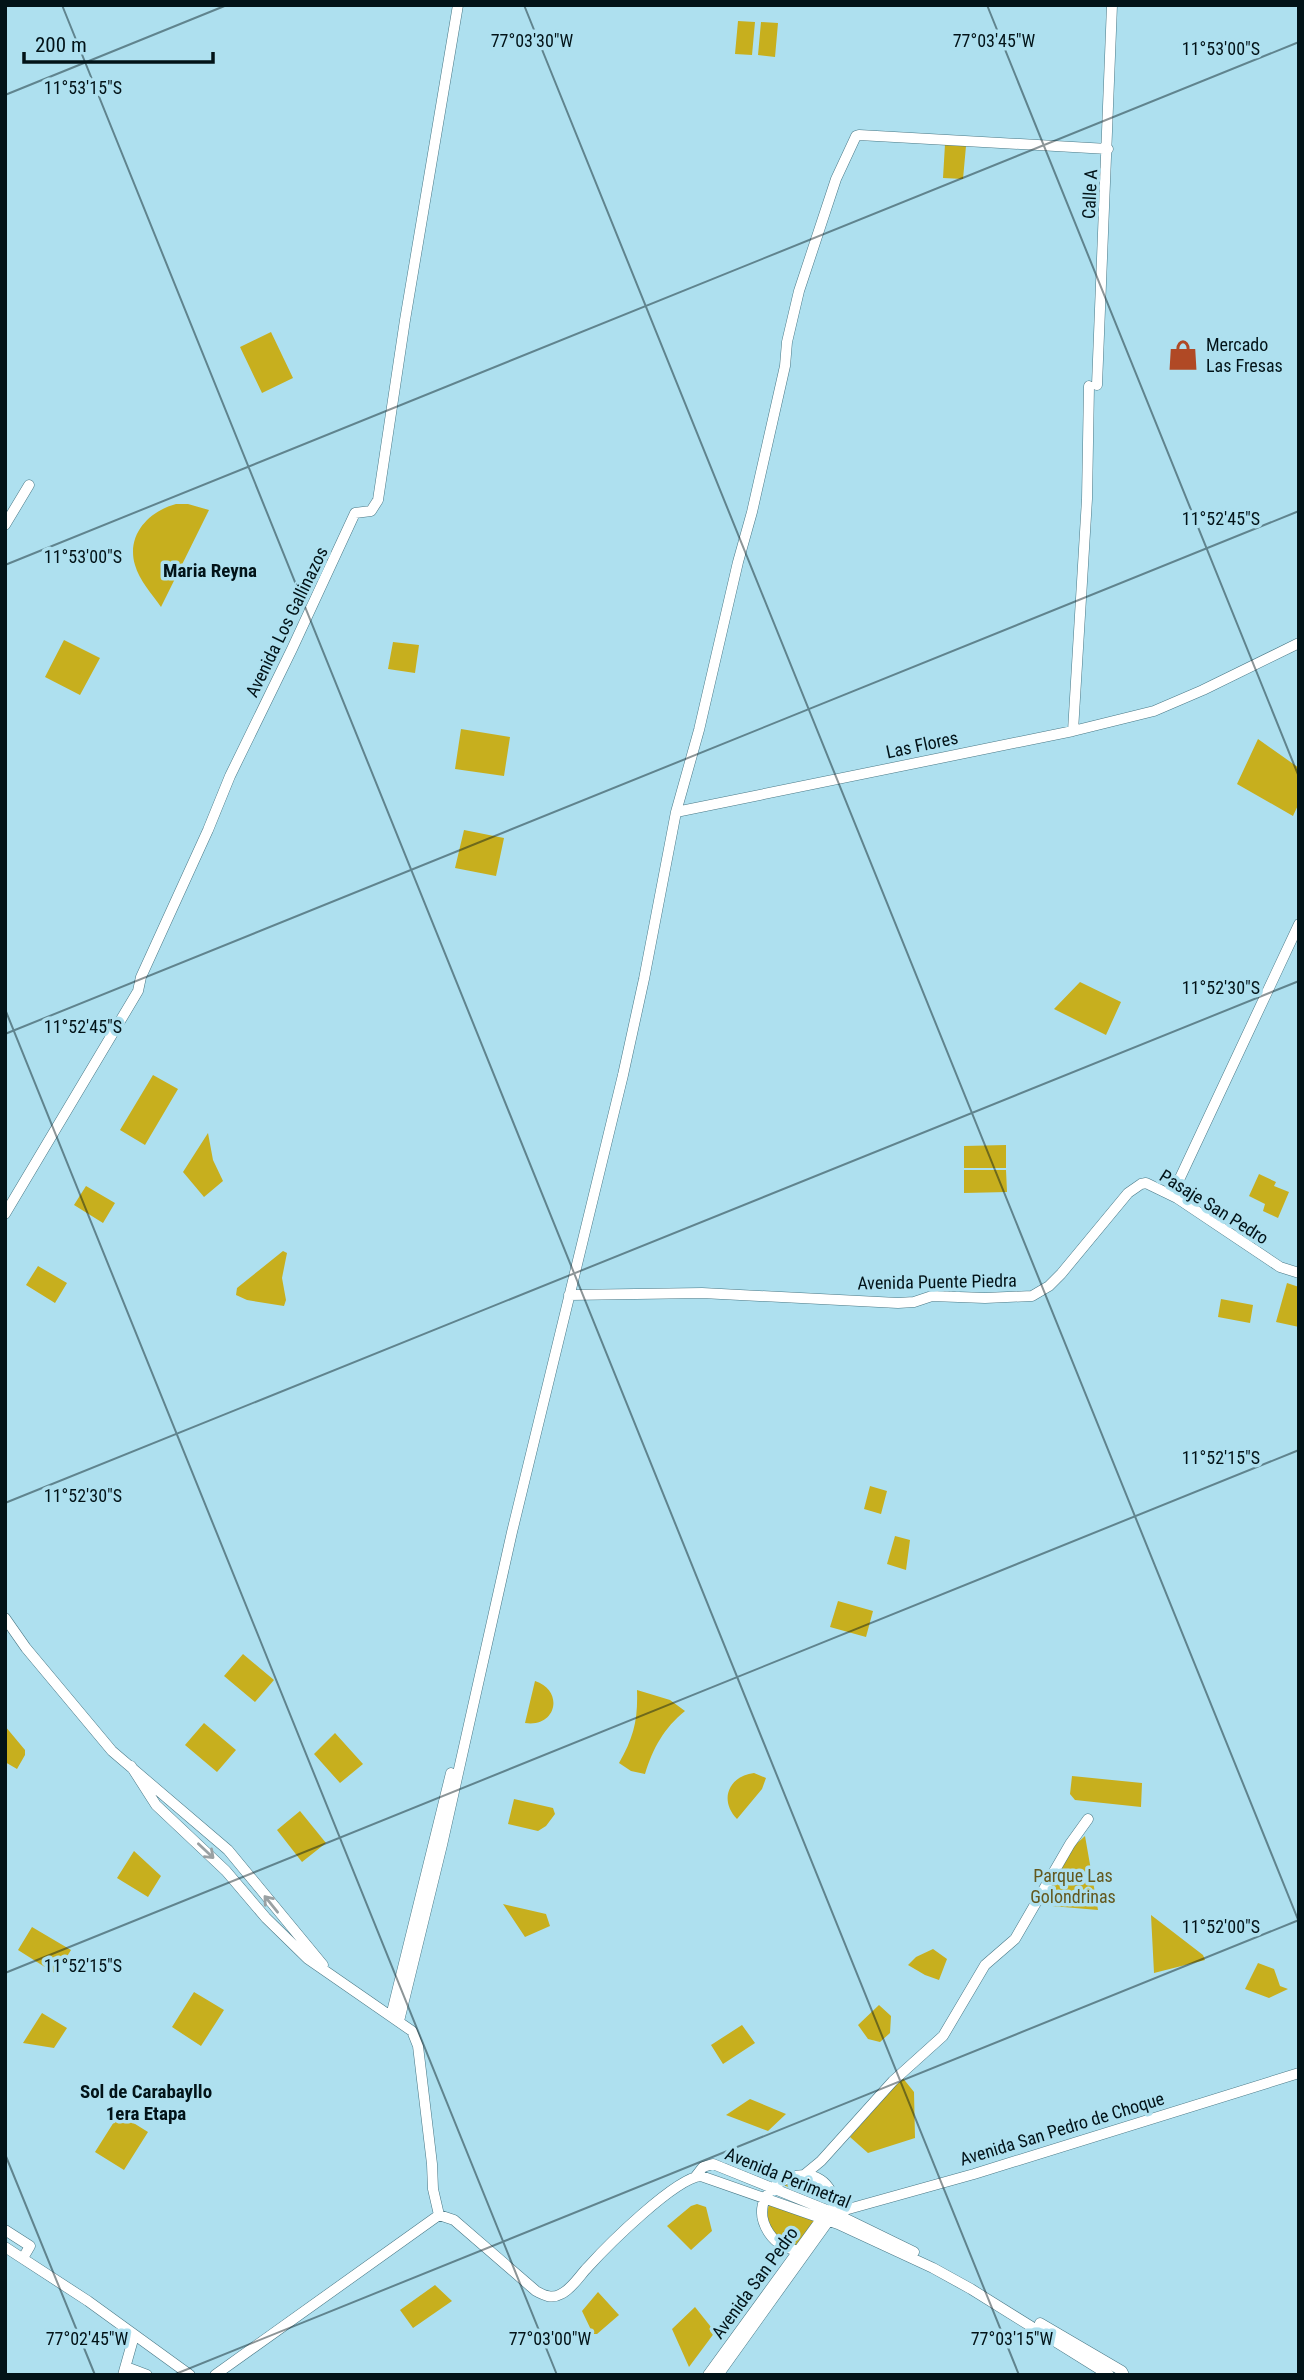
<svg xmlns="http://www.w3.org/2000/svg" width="1304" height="2380" font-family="'Roboto Condensed',sans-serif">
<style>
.green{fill:#c7af1e}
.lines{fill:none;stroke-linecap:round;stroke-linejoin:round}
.secondary-casing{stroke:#497886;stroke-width:11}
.secondary{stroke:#fff;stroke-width:10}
.oneway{stroke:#9aa1a3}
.ticks{fill:none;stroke:#021318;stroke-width:2;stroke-opacity:0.45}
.labels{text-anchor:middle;stroke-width:7;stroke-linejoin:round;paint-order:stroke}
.street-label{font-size:18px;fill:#021318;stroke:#aee0ef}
.poi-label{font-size:18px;fill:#021318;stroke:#aee0ef;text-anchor:start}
.park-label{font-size:18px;fill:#63581e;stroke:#aee0ef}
.neighbourhood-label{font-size:19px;font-weight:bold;fill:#021318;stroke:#aee0ef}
.ticks-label{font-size:18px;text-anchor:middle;fill:#021318;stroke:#aee0ef;stroke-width:7;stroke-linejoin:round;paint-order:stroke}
</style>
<rect width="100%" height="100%" fill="#aee0ef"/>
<path class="green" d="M738,21L755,22L752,55L735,54Z
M761,22L778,23L775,57L758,55Z
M945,144L966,146L963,179L943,178Z
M271,332L293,378L262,393L240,347Z
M176,504H188L209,510L161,607C152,594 139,580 135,565C126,535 149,511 176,504Z
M64,640L100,658L80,695L45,677Z
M393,642L419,645L415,673L388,669Z
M461,729L510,737L504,776L455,769Z
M1258,739L1299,768V803L1293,816L1237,784Z
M464,830L504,838L496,876L455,868Z
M1080,982L1121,1002L1106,1035L1054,1009Z
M153,1075L178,1089L145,1145L120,1130Z
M208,1133L213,1160L223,1181L204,1197L183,1172Z
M1006,1145V1168H964V1146Z
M964,1170H1006L1007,1192L964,1193Z
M1259,1174L1276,1182L1274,1186L1289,1192L1278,1218L1263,1211L1265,1204L1249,1196Z
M86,1186L115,1203L103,1223L74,1205Z
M283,1251L287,1253L282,1278L286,1300L284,1306L247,1300L236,1295L237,1288Z
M38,1266L67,1283L55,1303L26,1285Z
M1287,1283L1299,1287V1327L1276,1322Z
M1221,1299L1253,1305L1250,1323L1218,1317Z
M870,1486L887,1491L881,1514L864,1509Z
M895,1536L910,1540L906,1570L887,1564Z
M838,1601L873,1611L866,1637L830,1627Z
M243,1654L274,1680L255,1702L224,1676Z
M535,1681C565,1691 556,1728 525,1723Z
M637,1690L670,1700L685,1711C664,1728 653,1748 645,1774L631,1771L619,1763C634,1737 638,1719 637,1690Z
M204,1723L236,1750L217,1772L185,1745Z
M5,1726L25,1750V1755L17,1769L5,1762Z
M335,1733L363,1764L340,1783L314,1754Z
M754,1773L766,1778L762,1789L737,1819C719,1801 728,1776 754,1773Z
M1072,1776L1142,1783L1141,1807L1075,1800L1070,1794Z
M514,1799L553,1808L555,1814L546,1826L538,1831L508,1824Z
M300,1811L326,1843L302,1862L277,1830Z
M1085,1836L1098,1910L1040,1905L1074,1846Z
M134,1851L161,1876L148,1897L117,1878Z
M503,1904L546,1914L550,1926L525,1937Z
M1151,1915L1203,1955L1205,1960L1154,1973Z
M32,1927L71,1950L56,1974L18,1950Z
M933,1949L947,1959L939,1980L925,1975L908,1965L916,1957Z
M1258,1963L1274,1969L1280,1986L1288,1989L1269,1998L1245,1989Z
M194,1992L224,2010L201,2046L172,2027Z
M879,2005L891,2016L890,2033L880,2042L868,2039L858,2025Z
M42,2013L67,2028L54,2048L23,2043Z
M742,2025L755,2043L723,2064L711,2045Z
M902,2077L914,2092L915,2138L868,2153L850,2137Z
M750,2099L786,2114L768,2131L726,2115Z
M119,2114L148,2132L124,2170L95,2152Z
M803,2179L823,2187L834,2204L783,2185Z
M697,2204L706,2207L712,2231L691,2250L667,2226L691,2206Z
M769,2204L815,2221L797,2247C777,2239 763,2228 769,2204Z
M435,2285L452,2301L413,2328L400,2310Z
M598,2292L619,2315L597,2334H593L582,2311Z
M695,2307L715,2332L689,2367L672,2329Z"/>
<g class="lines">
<defs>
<path id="secondary" d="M1097,385L1112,5
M5,525L29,485
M1073,731L1087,499L1089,386
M676,812L1073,731L1154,711L1203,690L1299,643
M1172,1195L1299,924
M5,1214L138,991L141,977L208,830L230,776L292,649L355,513L371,511L378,500L405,320L458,5
M569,1295L702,1293L898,1303L914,1302L932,1296L985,1298L1032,1296L1049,1286L1061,1274L1128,1193L1141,1184L1146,1183L1177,1198L1280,1267L1299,1273
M5,1618L26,1648L112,1751L228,1850L323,1965
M131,1766L156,1805L226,1871L266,1918L308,1959L412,2031L418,2046L432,2164L433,2189L439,2215
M391,2016L451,1773
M399,2021L442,1845L512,1532L623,1075L644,979L676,812L699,730L738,562L752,512L785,366L787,342L799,291L836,179L856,136L859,135L1108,149
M804,2175L821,2161L893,2081L943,2036L985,1965L1015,1939L1070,1844L1088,1819
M696,2176L703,2167L713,2164L834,2213L914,2252
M834,2213L974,2174L1299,2073
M5,2230L30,2246L23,2258
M5,2247L88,2301L190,2375
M802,2251C789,2250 777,2245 769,2233C735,2181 837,2144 834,2213
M1040,2323L1122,2371L1124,2375
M126,2367L147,2375
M123,2375L134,2336
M215,2375L439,2215L454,2220L536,2291C545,2296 552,2299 561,2294C572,2289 580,2275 588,2267C607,2246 675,2178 701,2176L838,2224L933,2268L971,2289L1109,2375
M708,2375L825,2214
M718,2375L832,2216"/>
</defs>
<use href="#secondary" class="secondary-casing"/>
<use href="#secondary" class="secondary"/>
</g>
<defs><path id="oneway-shaft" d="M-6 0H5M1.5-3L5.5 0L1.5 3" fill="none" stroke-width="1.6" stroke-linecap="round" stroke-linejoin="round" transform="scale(1.75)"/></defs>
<g class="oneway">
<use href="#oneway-shaft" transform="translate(206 1851) rotate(43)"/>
<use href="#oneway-shaft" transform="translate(271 1904) rotate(-129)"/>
</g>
<path class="ticks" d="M62,5L1019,2375M524,5L1299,1922M987,5L1299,777M5,95L227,5M5,565L1299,42M5,1009L557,2375M5,1034L1299,511M5,1503L1299,981M5,1973L1299,1450M5,2154L95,2375M173,2375L1299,1920"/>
<defs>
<symbol id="shop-bare" viewBox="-9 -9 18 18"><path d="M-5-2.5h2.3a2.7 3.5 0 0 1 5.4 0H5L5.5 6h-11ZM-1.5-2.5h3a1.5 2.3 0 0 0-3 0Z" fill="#b04925" stroke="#aee0ef" stroke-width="2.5" paint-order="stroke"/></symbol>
</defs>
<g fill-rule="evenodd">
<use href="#shop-bare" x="1161" y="333" width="44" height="44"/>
</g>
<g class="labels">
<g class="street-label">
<text transform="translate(1090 194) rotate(-87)" y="6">Calle A</text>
<text transform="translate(287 622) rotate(-64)" y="6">Avenida Los Gallinazos</text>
<text transform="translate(922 745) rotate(-12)" y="6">Las Flores</text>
<text transform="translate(1214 1207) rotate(32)" y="6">Pasaje San Pedro</text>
<text transform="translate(937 1282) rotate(-1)" y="6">Avenida Puente Piedra</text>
<text transform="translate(1062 2129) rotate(-17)" y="6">Avenida San Pedro de Choque</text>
<text transform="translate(788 2178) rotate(22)" y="6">Avenida Perimetral</text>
<text transform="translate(755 2283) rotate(-54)" y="6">Avenida San Pedro</text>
</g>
<g class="poi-label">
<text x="1206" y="351">Mercado<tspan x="1206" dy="21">Las Fresas</tspan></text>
</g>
<g class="park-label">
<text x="1073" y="1882">Parque Las<tspan x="1073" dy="21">Golondrinas</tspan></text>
</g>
<g class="neighbourhood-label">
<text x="210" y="577">Maria Reyna</text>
<text x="146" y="2098">Sol de Carabayllo<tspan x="146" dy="22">1era Etapa</tspan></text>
</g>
</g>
<g class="ticks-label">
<text x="532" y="47">77°03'30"W</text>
<text x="994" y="47">77°03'45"W</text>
<text x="1221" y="55">11°53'00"S</text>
<text x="83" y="94">11°53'15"S</text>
<text x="1221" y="525">11°52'45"S</text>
<text x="83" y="563">11°53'00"S</text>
<text x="1221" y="994">11°52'30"S</text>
<text x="83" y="1033">11°52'45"S</text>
<text x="1221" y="1464">11°52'15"S</text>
<text x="83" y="1502">11°52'30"S</text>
<text x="1221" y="1933">11°52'00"S</text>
<text x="83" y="1972">11°52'15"S</text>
<text x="87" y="2345">77°02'45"W</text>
<text x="550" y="2345">77°03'00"W</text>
<text x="1012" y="2345">77°03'15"W</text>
</g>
<rect width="1304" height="2380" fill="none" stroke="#021318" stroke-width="14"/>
<path d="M24 52v10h189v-10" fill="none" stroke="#021318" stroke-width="3.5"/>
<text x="35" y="52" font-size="21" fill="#021318" stroke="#aee0ef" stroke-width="5" paint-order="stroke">200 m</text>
</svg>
